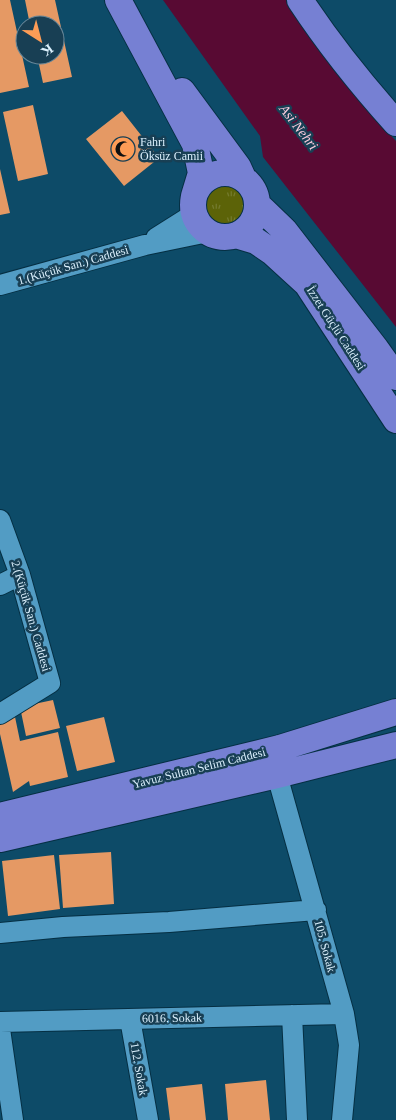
<svg xmlns="http://www.w3.org/2000/svg" width="396" height="1120" font-family="'Times New Roman',serif">
<style>
.grass{fill:url(#grass-tufts)}
.water{fill:#580a33}
.building{fill:#e59964}
.lines{fill:none;stroke-linecap:round;stroke-linejoin:round}
.minor-casing{stroke:#052f43;stroke-width:22}
.major-casing{stroke:#052f43;stroke-width:28}
.minor{stroke:#529cc4;stroke-width:20}
.major{stroke:#7680d3;stroke-width:26}
.labels{text-anchor:middle;stroke-width:5;stroke-linejoin:round;paint-order:stroke}
.poi-label{font-size:12px;fill:#dbf0fd;stroke:#183f54;text-anchor:start}
.street-label{font-size:12px;fill:#dbf0fd;stroke:#183f54}
.water-label{font-size:14px;font-style:italic;fill:#fdcdde;stroke:#183f54}
</style>
<defs>
<pattern id="grass-tufts" width="24" height="20" patternUnits="userSpaceOnUse" patternTransform="scale(1.25)"><rect width="24" height="20" fill="#5c6308"/><path d="M3 7l-1-3M5 7V3M7 7l1-3M15 17l-1-3M17 17v-4M19 17l1-3" fill="none" stroke="#737a2d"/></pattern>
</defs>
<rect width="100%" height="100%" fill="#0d4b68"/>
<path class="grass" d="M206 205a19 19 0 1 1 38 0a19 19 0 1 1-38 0Z"/>
<path class="water" d="M163,0H286C318,52 354,97 396,141V327L263,157L260,136Z"/>
<path class="building" d="M0,0H10L29,87L0,93Z
M25,0H55L72,77L43,83L37,55H55V25H30Z
M33,105L48,174L18,181L3,112Z
M122,111L159,158L124,186L86,139Z
M0,169L10,213L0,215Z
M53,700L60,728L26,736L20,707Z
M14,712L20,741L58,732L68,777L30,786L29,781L13,792L0,734V716Z
M104,717L115,762L77,771L66,726Z
M111,852L114,904L63,908L59,855Z
M54,855L60,909L8,916L2,861Z
M266,1080L270,1120H228L225,1084Z
M202,1084L206,1120H170L166,1088Z"/>
<g class="lines">
<defs>
<path id="minor" d="M156,238L194,214
M0,285L145,245L208,232
M0,520L20,575L50,683L0,714
M0,585L20,575
M277,775L344,1014L349,1045L342,1120
M0,933L63,927L169,922L316,910
M292,1015L297,1120
M130,1019L148,1120
M0,1022L344,1014
M0,1029L13,1120"/>
<path id="major" d="M118,0L195,144L201,173L194,196
M300,0C329,44 361,84 396,123
M182,91L238,167L243,178
M193 205a32 32 0 1 1 64 0a32 32 0 1 1-64 0Z
M257,204L284,230L376,349L396,377
M236,235L256,241L272,252L307,284L396,420
M0,816L280,748L396,712
M0,839L277,775L396,745"/>
</defs>
<use href="#minor" class="minor-casing"/>
<use href="#major" class="major-casing"/>
<use href="#minor" class="minor"/>
<use href="#major" class="major"/>
</g>
<defs>
<symbol id="mosque-disc" viewBox="-11 -11 22 22"><circle r="9.5" fill="#fd9c56" stroke="#183f54"/><path d="M3.5-4.9A6 6 0 1 0 3.5 4.9A5 5 0 1 1 3.5-4.9Z" fill="#111"/></symbol>
</defs>
<g fill-rule="evenodd">
<use href="#mosque-disc" x="109" y="135" width="28" height="28"/>
</g>
<g class="labels">
<g class="poi-label">
<text x="140" y="146">Fahri<tspan x="140" dy="14">Öksüz Camii</tspan></text>
</g>
<g class="street-label">
<text transform="translate(73 265) rotate(-16)" y="4">1.(Küçük San.) Caddesi</text>
<text transform="translate(336 328) rotate(57)" y="4">İzzet Güçlü Caddesi</text>
<text transform="translate(31 616) rotate(74)" y="4">2.(Küçük San.) Caddesi</text>
<text transform="translate(199 768) rotate(-14)" y="4">Yavuz Sultan Selim Caddesi</text>
<text transform="translate(325 946) rotate(75)" y="4">105. Sokak</text>
<text transform="translate(172 1018) rotate(-1)" y="4">6016. Sokak</text>
<text transform="translate(139 1069) rotate(80)" y="4">112. Sokak</text>
</g>
<g class="water-label">
<text transform="translate(299 127) rotate(52)" y="5">Asi Nehri</text>
</g>
</g>
<g transform="translate(40 40) rotate(144)"><circle r="24" fill="#183f54" stroke="#668698"/>
<path d="M0-4L9 19L0 12L-9 19Z" fill="#fd9c56"/>
<text y="-8" font-size="14" font-weight="bold" text-anchor="middle" fill="#dbf0fd">K</text>
</g>
</svg>
